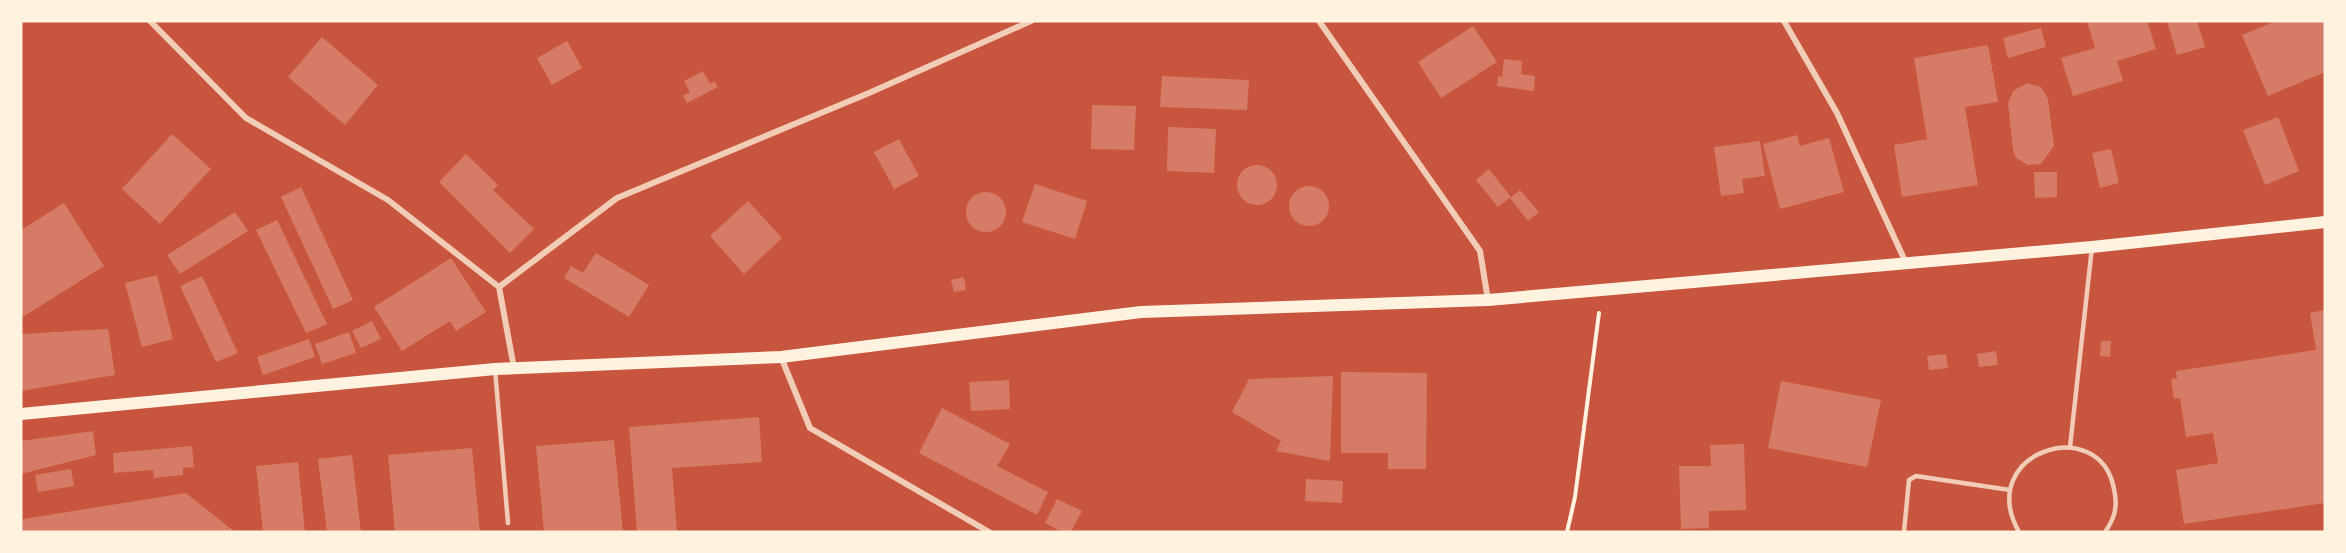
<svg xmlns="http://www.w3.org/2000/svg" width="2346" height="553" font-family="'Fira Sans',sans-serif">
<style>
.building{fill:#d67c66}
.lines{fill:none;stroke-linecap:round;stroke-linejoin:round}
.path{stroke:#fff3e0;stroke-width:4}
.service{stroke:#f1ccb7;stroke-width:4.5}
.minor{stroke:#f1ccb7;stroke-width:6}
.secondary{stroke:#fff3e0;stroke-width:12}
</style>
<rect width="100%" height="100%" fill="#c8553d"/>
<path class="building" d="M2087,21H2147L2156,49L2117,61L2123,81L2073,96L2061,58L2095,48Z
M2167,21H2197L2205,47L2177,55Z
M2276,21H2325V72L2268,96L2242,35Z
M1473,26L1497,62L1441,98L1418,62Z
M2041,28L2046,47L2008,58L2003,38Z
M322,37L378,85L345,125L288,77Z
M567,41L582,68L552,85L537,58Z
M1988,45L1998,102L1965,107L1978,185L1902,197L1894,145L1927,139L1914,58Z
M1504,59L1522,61L1521,74L1535,76L1534,91L1497,86L1498,76L1502,77Z
M703,71L710,84L714,81L718,87L687,103L683,96L690,92L684,81Z
M1162,76L1249,80L1247,110L1160,107Z
M2027,83L2041,87L2048,99L2054,146L2041,164L2028,165L2016,158L2013,150L2008,103L2013,91Z
M1092,105L1136,106L1134,150L1091,149Z
M2278,117L2299,171L2265,185L2243,130Z
M1168,127L1216,129L1214,173L1167,171Z
M172,134L211,169L160,224L122,189Z
M1797,135L1800,146L1829,138L1844,192L1780,209L1763,144Z
M899,139L919,176L894,189L874,152Z
M1760,141L1765,176L1742,179L1744,193L1721,196L1714,147Z
M2111,149L2119,183L2100,188L2092,153Z
M466,154L498,185L493,190L534,229L510,253L439,182Z
M1237 185a20 20 0 1 1 40 0a20 20 0 1 1-40 0Z
M1489,169L1511,197L1498,207L1476,180Z
M2034,172H2057V197L2035,198Z
M1035,184L1087,201L1075,239L1022,222Z
M1289 206a20 20 0 1 1 40 0a20 20 0 1 1-40 0Z
M301,187L353,300L333,309L281,197Z
M1520,190L1539,212L1528,221L1510,198Z
M966 212a20 20 0 1 1 40 0a20 20 0 1 1-40 0Z
M748,201L782,238L744,274L710,236Z
M64,203L104,266L21,318V230Z
M235,212L248,231L180,274L167,255Z
M277,220L327,324L306,333L256,230Z
M596,253L649,285L629,317L564,278L571,266L583,273Z
M451,258L486,312L456,331L450,321L402,351L374,307Z
M157,275L173,339L142,347L125,283Z
M202,276L238,353L216,362L180,286Z
M964,277L966,290L954,292L951,280Z
M2325,310V503L2184,524L2176,470L2218,463L2213,433L2186,437L2180,398L2174,399L2171,379L2177,378L2176,371L2316,350L2310,313Z
M372,321L381,339L361,348L352,331Z
M108,329L115,375L21,391V334Z
M349,332L356,353L322,364L315,344Z
M309,339L315,357L263,375L257,357Z
M2101,341H2111L2110,357L2100,356Z
M1996,351L1998,365L1979,367L1977,354Z
M1946,354L1948,368L1929,370L1927,356Z
M1341,372L1427,373L1426,469H1388V453H1341Z
M1333,376L1330,461L1276,451L1281,441L1232,412L1249,379Z
M1009,380L1010,409L971,411L969,382Z
M1781,381L1881,400L1867,467L1768,448Z
M942,408L1010,444L997,466L1048,492L1037,515L919,453Z
M759,417L762,462L672,468L677,532H637L629,427Z
M93,431L96,455L21,474V441Z
M614,440L623,532H544L536,446Z
M1744,444L1746,510L1709,511V528L1681,529L1679,466H1711L1710,445Z
M192,446L194,467L183,468V475L154,478L153,470L114,473L113,453Z
M472,448L480,532H395L388,455Z
M352,455L361,532H327L318,459Z
M298,462L305,532H263L256,466Z
M71,469L74,486L38,492L35,475Z
M1306,479L1343,481L1342,503L1305,501Z
M186,493L235,532H22L23,519Z
M1057,499L1082,511L1071,532H1062L1045,523Z"/>
<g class="lines">
<path class="path" d="M1567,532L1575,497L1599,313"/>
<path class="service" d="M495,369L508,523
M2070,447L2092,247
M1904,532L1909,480L1916,476L2010,490
M2019,532C1974,452 2100,412 2114,489C2118,506 2115,518 2105,532"/>
<path class="minor" d="M150,21L246,118L388,200L499,287L514,368
M1319,21L1480,251L1488,300
M1784,21L1837,113L1906,263
M499,287L617,198L869,93L1031,21
M781,357L810,428L989,532"/>
<path class="secondary" d="M21,414L495,369L781,357L1141,312L1488,300L2092,247L2325,222"/>
</g>
<rect width="2346" height="553" fill="none" stroke="#fff3e0" stroke-width="45"/>
</svg>
